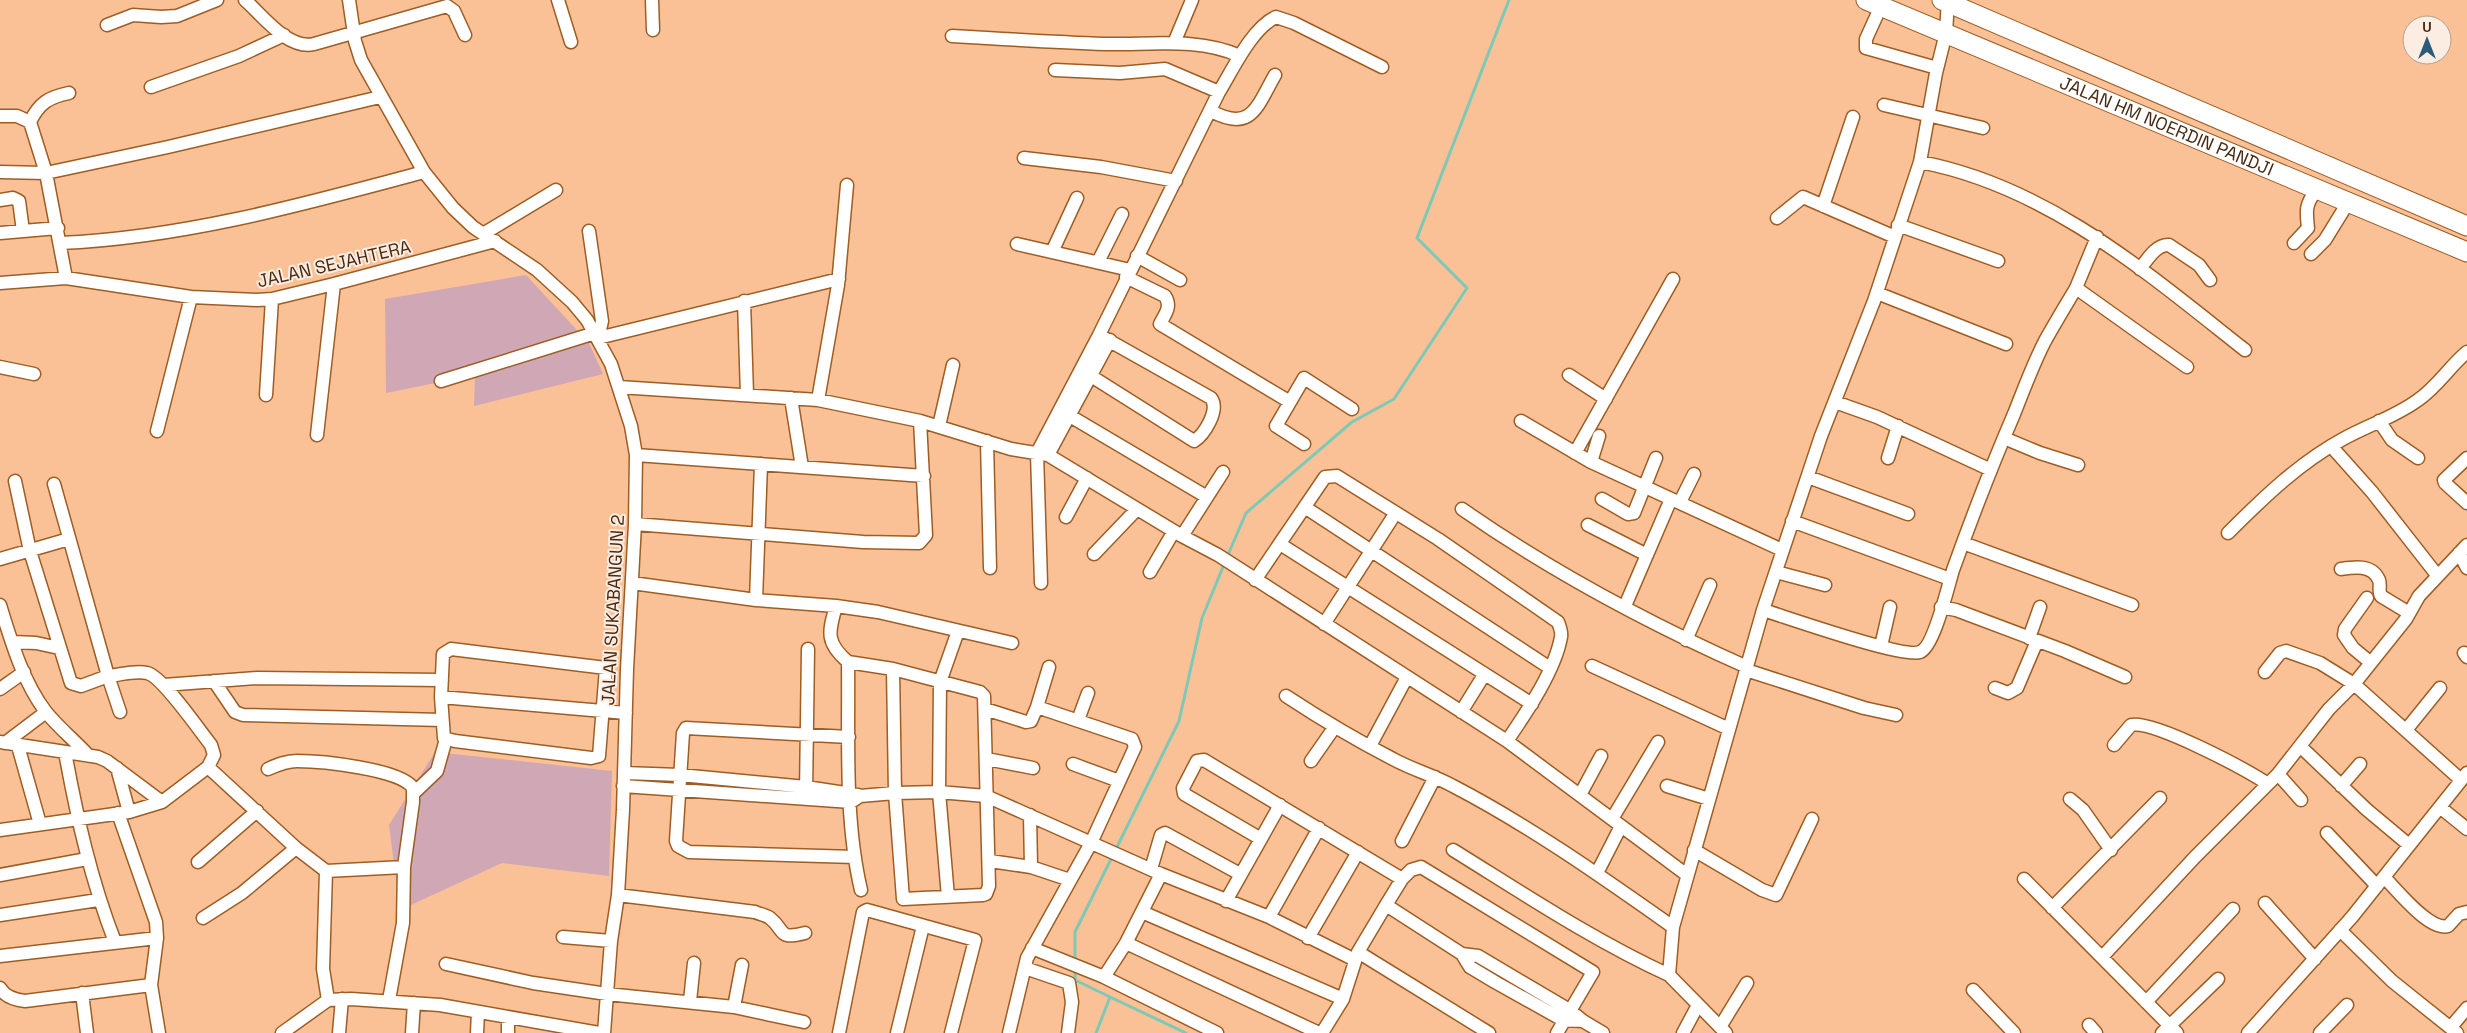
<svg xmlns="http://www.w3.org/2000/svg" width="2467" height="1033" font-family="'Space Grotesk',sans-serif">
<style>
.green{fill:#d0a7b4}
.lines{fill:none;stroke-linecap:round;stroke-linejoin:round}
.stream{stroke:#7dc9b8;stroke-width:3}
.street-casing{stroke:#9e5d24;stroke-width:15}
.primary-casing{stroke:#9e5d24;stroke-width:21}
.street{stroke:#fff;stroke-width:12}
.primary{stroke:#fff;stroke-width:19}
.labels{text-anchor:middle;stroke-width:4;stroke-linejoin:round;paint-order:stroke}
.street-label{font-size:18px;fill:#472a13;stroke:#fcede2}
</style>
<rect width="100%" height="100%" fill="#fbc196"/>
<path class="green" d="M526,275L589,343L603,374L474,406L475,375L386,393L385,299Z
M435,752L612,771L609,876L502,863L400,910L389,825Z"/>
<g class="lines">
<path class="stream" d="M1227,557L1246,513L1352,422L1394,399L1467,288L1417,238L1509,0
M1116,849L1179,721L1202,618L1225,562
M1075,963V932L1113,855
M1075,969V980L1110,997L1096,1033
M1110,997L1186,1033"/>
<defs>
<path id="street" d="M245,0C263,16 288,50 314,44L447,6L454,11L465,35
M349,0L355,41L361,60L424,172L453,208L473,227L537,270L572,302L587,320L611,364L631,426L636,455L635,524L627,669L623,810L618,895L611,941L604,1033
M558,0L571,42
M652,0L653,30
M1881,6L1866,39V48L1937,68
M107,25L133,15L161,17L177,16L217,0
M952,36C1003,39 1054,42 1105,44C1149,45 1198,37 1240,56
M1174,43L1192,0
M1055,70L1120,73L1165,69L1219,92
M151,87L239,56L284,35
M1884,105L1983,128
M1211,111C1252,133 1257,106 1275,75
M0,116H17L30,122L46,173L66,278
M30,122C39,103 49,97 69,93
M1024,158L1101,167L1176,181
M1920,162C2047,186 2146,272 2245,350
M0,172L46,173L168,147L380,97
M0,200L13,198L19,201L23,231
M1823,206L1853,117
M1777,218L1803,197L1895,237
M1898,225L1998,261
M0,233L58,228
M483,234L556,190
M2097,237L2076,288L2187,367
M60,243C183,238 305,204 424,172
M2294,243L2308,228C2306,210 2305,205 2317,189
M1017,244L1130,270
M1052,252L1077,198
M2311,254L2325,240L2349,201
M1137,256L1180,280
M1098,262L1122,214
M2140,269C2147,260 2156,244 2169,245L2199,265L2210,280
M1126,277L1165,296C1172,307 1165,314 1160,324L1290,402
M0,283L66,278L191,297L257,300L272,299L334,284L495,241
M1877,293L2006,344
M744,301L747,395
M598,338L839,279
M0,367L34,374
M1569,375L1606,399
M1091,376L1194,441C1204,435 1220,410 1211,398L1099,335
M441,381L595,333L600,330L602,321L589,231
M619,387L818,400L920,421L1011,449L1048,455L1182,536L1218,555L1507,741L1687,875
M266,395L272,299
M791,398L802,467
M818,400L838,285L847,185
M1835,402L1877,417L1991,470
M1070,416L1207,497
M1521,421L1591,462L1782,550
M2379,421L2392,440L2418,458
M939,426L953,365
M157,431L191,297
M317,435L334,284
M2004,438L2040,453L2078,465
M987,441L990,568
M1304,444L1276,426L1304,378L1352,409
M2331,446L2372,492L2437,575
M1575,453L1673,279
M636,455L924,476
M1048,455L1110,340
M1888,458L1898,426
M2467,458L2444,480L2445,483L2467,503
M1591,462L1599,436
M1808,477L1908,514
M15,481L30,551L71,683L81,686L108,676L120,712
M1602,499L1628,514L1634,513L1656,458
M1680,502L1694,474
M1306,508L1550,668
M1462,509C1551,571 1648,623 1747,667
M1066,517L1087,478
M1792,521L1950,579
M635,524L863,542L919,543L926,535L920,421
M1588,525L1647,555
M2228,533C2263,498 2299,463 2343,439C2368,425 2395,417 2418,400C2437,387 2450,366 2467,352
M1182,536L1223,472
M1963,543L2132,605
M1280,544L1532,704
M2459,553L2467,568
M1094,554L1137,509
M0,559L69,539
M2341,569C2354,567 2372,564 2379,580C2381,585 2378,591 2381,596L2409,613
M1150,572L1174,531
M1776,572L1825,585
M1255,580L1325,477L1337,476L1438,539L1558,622C1560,627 1562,632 1561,637C1555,671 1526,713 1507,741
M632,583L756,600L836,606L878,612L1012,643
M1041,583L1037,453L1099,335L1219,92C1233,69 1252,28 1276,17L1294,23L1382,67
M2367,598L2345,629L2344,635L2353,648L2371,663
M756,600L761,464
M0,605C11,641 23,682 46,712C58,727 74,740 87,754
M836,606C828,633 826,643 848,662
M1625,606L1671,499
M1941,607L1956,610L2065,651L2125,677
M1763,610C1786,617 1905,659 1920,652C1934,647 1948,586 1953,570C1972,517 1992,465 2014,414C2024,389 2033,364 2045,341C2055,323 2066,305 2076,288
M1324,624L1395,514
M2029,638L2040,607
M1686,640L1710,585
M13,642L36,643L59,648
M1881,646L1890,607
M451,649L606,668L599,756L591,758L455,741L444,738L441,697L443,654Z
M2464,653L2467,657
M1592,666L1729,729
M1746,670L1864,708L1896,715
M2265,672L2280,653L2286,651L2320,663L2354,684L2461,780
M214,681L235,712L243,715L442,720
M164,685L257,678L442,680
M1995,688L2008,693L2017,688L2037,641
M0,689L24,672
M1286,696C1321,719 1356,740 1393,759C1413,770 1433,775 1453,786C1530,826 1602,877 1673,927
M441,697L626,713
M985,709L1026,722L1031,721L1037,707L1049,667
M1461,712L1484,675
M1078,720L1088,693
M2406,730L2440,688
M849,737L686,728L683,733L676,841L678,846L689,852L855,857
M0,742L98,757L107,761L162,802
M5,743L46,712
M2114,745L2131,725C2154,720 2245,769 2268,784
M18,746L40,824
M1370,746L1407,677
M2300,746L2366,809L2409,845
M65,752C77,818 91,880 115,942
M987,759L1033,768
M1311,761L1334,728
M1073,764L1119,781
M208,767L296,848L326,871L404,867
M117,768L129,812
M268,769C277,765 286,761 297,761C320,761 401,769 413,788V802L404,867L403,923L389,1000
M624,773L680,775L806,787L858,795
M2278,774L2301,800
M623,786L851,802L860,796L895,793L939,792L986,796L1161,874L1269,917L1355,960
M1667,786L1709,799
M2341,786L2360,764
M414,793L437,771L446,739
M806,794L808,649
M1580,795L1601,756
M2070,799L2083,810L2111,850
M2441,808L2467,829
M1030,815L1031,867
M1612,819L1658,742
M0,830L129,812L162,802L208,767L214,755L211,745C199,730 162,676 147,673C135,670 120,675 108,676L54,484
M2327,833L2377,886
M1261,839L1184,794L1183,788L1197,761L1204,760L1402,879
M1402,841L1435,777
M1453,850C1524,894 1593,940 1669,975
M1694,850L1762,890L1776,895L1812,819
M990,861L1031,867L1070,880
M198,862L257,811
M1151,869L1161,835L1165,833L1240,874
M326,871L323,969L328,1000
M1597,873L1621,826
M1161,874L1126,943L1104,977L1217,1033
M0,875L87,859
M2384,877C2397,890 2429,931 2448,926L2459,914L2467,912
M2024,879L2177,1033
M861,890C844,818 849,736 848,662L893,669L980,692L984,696L989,886L986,894L983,895L903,899L895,793L893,669
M618,895L755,912C759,914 766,915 770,918C786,931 777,940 805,933
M948,897L939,792L940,682L958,631
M1226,901L1280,805
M2265,903L2315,959
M1386,905L1462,954L1470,967L1495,982L1563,1020L1583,1021
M2052,908L2160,798
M1142,912L1343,999
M0,915L98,900
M1269,917L1319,828
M203,918L242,893L296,848
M2340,930L2392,981L2457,1033
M563,937L611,941
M1308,938L1358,852
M1126,943L1319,1033
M1032,948L1104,977
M1358,952L1489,1033
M1462,954L1478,956L1571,1011L1583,1021L1603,1033
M0,956L157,938
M2103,956L2195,857L2278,774L2329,709L2354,684L2406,619L2419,596L2467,545
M446,964L533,983L607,994L734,1007L804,1022
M1025,968L1069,983L1072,1002L1068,1033
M151,985L159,1033
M0,988C5,997 15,1000 25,1001L151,985L157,938L156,922L118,813
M1973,990L2014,1033
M82,993L87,1033
M690,1001L694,963
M2146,1002L2233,909
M734,1007L742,965
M2089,1025L2096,1033
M1720,1027L1747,983
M2451,1027L2467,1008
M282,1033L328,1000L351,999L440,1005L599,1033
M339,1033L342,999
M412,1033L414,1003
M477,1033L478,1012
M508,1033V1018
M839,1033L862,917L863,912L867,910L975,940L951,1033
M897,1033L923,926
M1009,1033L1027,958L1091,843L1135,747L1132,739L1037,707
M1322,1033L1343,999L1358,952L1386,905L1402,879L1411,870L1421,867L1593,972L1557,1033
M1683,1033L1698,1005
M1726,1033L1669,975L1673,927L1763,610L1821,436L1874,301L1920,162L1936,73L1946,33L1948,0
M2162,1033L2218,979
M2248,1033L2352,917L2467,773
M2320,1033L2347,1005"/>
<g id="primary">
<path id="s1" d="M1866,0L2467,252"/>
<path d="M1942,0L2467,226"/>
</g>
</defs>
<use href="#street" class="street-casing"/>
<use href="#primary" class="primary-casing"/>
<use href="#street" class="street"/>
<use href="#primary" class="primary"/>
</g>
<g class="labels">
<g class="street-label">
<text dy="6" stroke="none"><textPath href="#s1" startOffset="326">JALAN HM NOERDIN PANDJI</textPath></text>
<text transform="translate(334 264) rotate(-13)" y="6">JALAN SEJAHTERA</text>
<text transform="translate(613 610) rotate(-87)" y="6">JALAN SUKABANGUN 2</text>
</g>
</g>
<g transform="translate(2427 40)"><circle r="24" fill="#fcede2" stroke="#b49f8f"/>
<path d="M0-4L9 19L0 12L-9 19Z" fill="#2a5b79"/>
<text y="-8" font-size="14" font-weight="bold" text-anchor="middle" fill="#472a13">U</text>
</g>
</svg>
